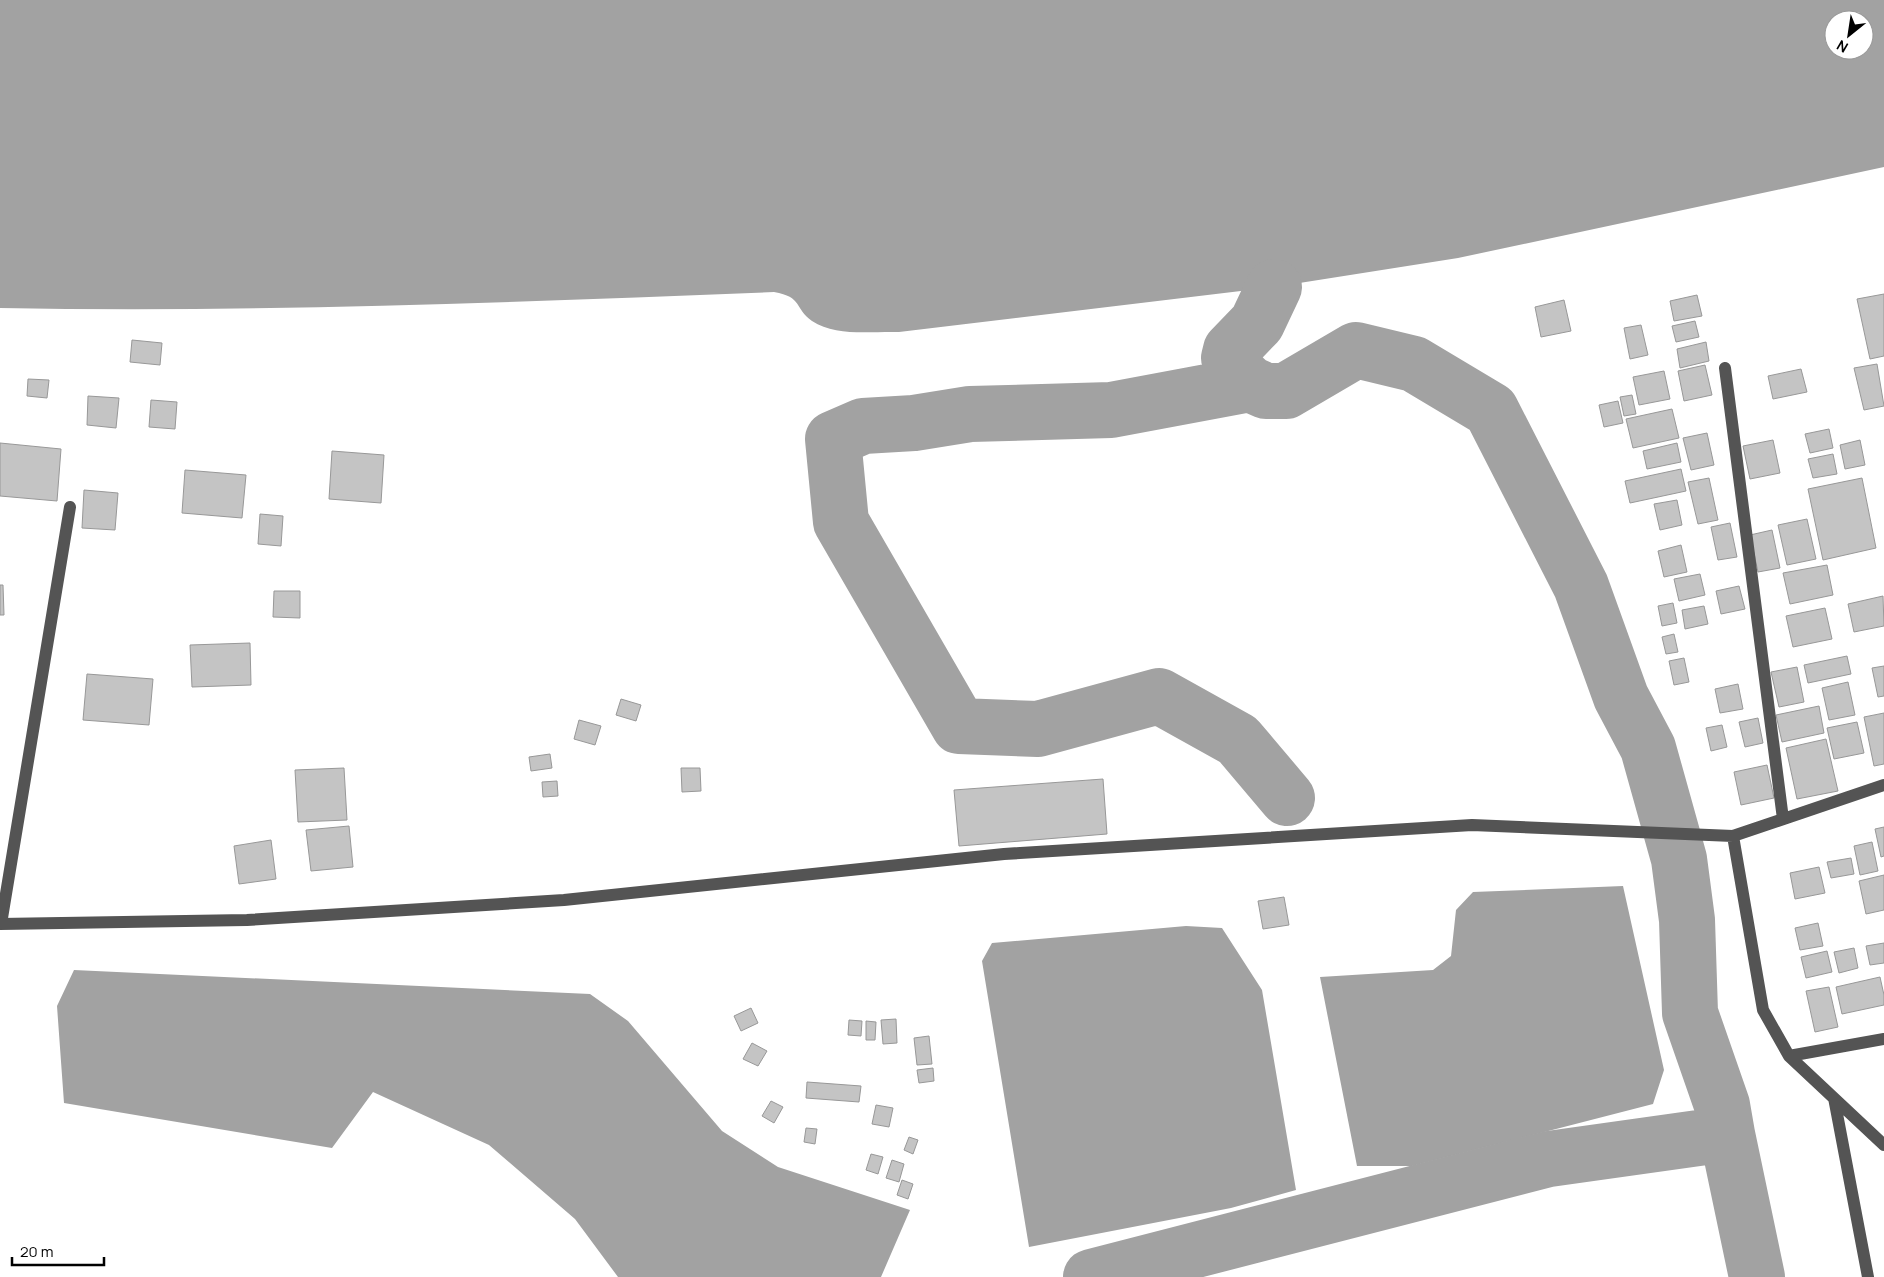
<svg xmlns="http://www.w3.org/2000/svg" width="1884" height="1277" font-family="Manrope,sans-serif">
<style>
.water{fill:#a2a2a2;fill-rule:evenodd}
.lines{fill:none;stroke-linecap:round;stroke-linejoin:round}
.river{stroke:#a2a2a2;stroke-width:56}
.building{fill:#c4c4c4;stroke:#989898}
.minor{stroke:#545454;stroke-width:12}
</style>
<rect width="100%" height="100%" fill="#fff"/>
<path class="water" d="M0,0H1884V167L1458,258L1274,287L899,332C871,331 836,337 812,321C794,308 803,297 774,292C516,302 258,313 0,308ZM1834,20H1864V50H1834Z
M1623,886L1664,1070L1653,1104L1412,1166H1357L1320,977L1433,970L1451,956L1456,910L1473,892Z
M1186,926L1222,928L1262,990L1296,1190L1231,1208L1029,1247L982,961L992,943Z
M74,970L590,994L628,1021L722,1131L778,1167L910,1210L881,1277H618L575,1219L489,1145L373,1092L332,1148L64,1103L57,1006Z"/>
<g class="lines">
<path class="river" d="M1250,384L1111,410L970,414L914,423L863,426L833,439L841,522L959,726L1038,729L1159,696L1238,740L1287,798
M1727,1134L1757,1277
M1091,1277L1549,1159L1727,1134L1722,1105L1690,1013L1687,920L1679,859L1648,748L1621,697L1581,586L1491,410L1414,364L1356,350L1286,391H1266L1250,384L1233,368L1229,358L1231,350L1257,323L1274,287"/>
</g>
<path class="building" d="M1884,294V356L1870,359L1857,299Z
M1697,295L1702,316L1674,321L1670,301Z
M1564,300L1571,331L1541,337L1535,307Z
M1695,321L1699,337L1676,342L1672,326Z
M1641,325L1648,355L1630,359L1624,328Z
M132,340L162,343L160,365L130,362Z
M1706,342L1709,361L1680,368L1677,349Z
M1877,364L1884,406L1864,410L1854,368Z
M1705,365L1712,395L1684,401L1678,371Z
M1801,369L1807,392L1773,399L1768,376Z
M1664,371L1670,399L1639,405L1633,377Z
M28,379L49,380L47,398L27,396Z
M1632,395L1636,414L1624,416L1620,397Z
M88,396L119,398L116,428L87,425Z
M151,400L177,402L175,429L149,427Z
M1618,401L1623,423L1604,427L1599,405Z
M1672,409L1679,438L1633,448L1626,419Z
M1829,429L1833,448L1810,453L1805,434Z
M1707,433L1714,465L1691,470L1683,438Z
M1773,440L1780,473L1750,479L1743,446Z
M1860,440L1865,465L1845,469L1840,445Z
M0,443L61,449L57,501L0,496Z
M1677,443L1681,462L1647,469L1643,451Z
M332,451L384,455L381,503L329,499Z
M1833,454L1837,474L1813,478L1808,459Z
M1681,469L1686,491L1630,503L1625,481Z
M185,470L246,475L242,518L182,513Z
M1709,478L1718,520L1698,524L1688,482Z
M1862,478L1876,548L1823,560L1808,489Z
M84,490L118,493L115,530L82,528Z
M1677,500L1682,525L1660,530L1654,504Z
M260,514L283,516L281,546L258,544Z
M1807,519L1816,559L1787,565L1778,525Z
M1730,523L1737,557L1718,560L1711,527Z
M1772,530L1780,568L1758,572L1750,535Z
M1681,545L1687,572L1664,577L1658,551Z
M1827,565L1833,595L1790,604L1783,573Z
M1700,574L1705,595L1679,601L1674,579Z
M0,585H3L4,615H0Z
M1739,586L1745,609L1721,614L1716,591Z
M274,591H300V618L273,617Z
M1883,596L1884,626L1854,632L1848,604Z
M1673,603L1677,623L1662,626L1658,606Z
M1704,606L1708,624L1685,629L1682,610Z
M1825,608L1832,639L1793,647L1786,616Z
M1674,634L1678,652L1666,654L1662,637Z
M250,643L251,685L192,687L190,645Z
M1847,656L1851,674L1808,683L1804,665Z
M1684,658L1689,682L1674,685L1669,661Z
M1884,666V696L1878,697L1872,668Z
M1797,667L1804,702L1779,707L1771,672Z
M87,674L153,679L149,725L83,720Z
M1848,682L1855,715L1829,720L1822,688Z
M1738,684L1743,709L1720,713L1715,689Z
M621,699L641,705L636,721L616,715Z
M1819,706L1824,733L1782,742L1776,715Z
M1884,713V764L1874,766L1864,717Z
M1758,718L1763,743L1745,747L1739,722Z
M579,720L601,726L595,745L574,739Z
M1857,722L1864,753L1834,759L1827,728Z
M1722,725L1727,747L1711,751L1706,728Z
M1826,739L1838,791L1797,799L1786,748Z
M550,754L552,768L531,771L529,757Z
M1767,765L1774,798L1741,805L1734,772Z
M344,768L347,820L298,822L295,770Z
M681,768H700L701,791L682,792Z
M1103,779L1107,834L959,846L954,790Z
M557,781L558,796L543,797L542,782Z
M349,826L353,867L311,871L306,830Z
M1884,827V856L1881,857L1875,829Z
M271,840L276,879L239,884L234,846Z
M1872,842L1878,871L1860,875L1854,846Z
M1851,858L1854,874L1831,878L1827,862Z
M1819,867L1825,893L1795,899L1790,873Z
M1884,875V910L1866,914L1859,881Z
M1284,897L1289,925L1263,929L1258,901Z
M1818,923L1823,946L1800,950L1795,928Z
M1884,943V963L1870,965L1866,946Z
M1854,948L1858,968L1839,973L1834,952Z
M1827,951L1832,972L1806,978L1801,957Z
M1880,977L1884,995V1005L1842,1014L1836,987Z
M1829,987L1838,1027L1815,1032L1806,991Z
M751,1008L758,1023L741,1031L734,1016Z
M896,1019L897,1043L883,1044L881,1020Z
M849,1020L862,1021L861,1036L848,1035Z
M866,1021L876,1022L875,1040H866Z
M929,1036L932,1064L917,1065L914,1038Z
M752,1043L767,1051L758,1066L743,1059Z
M933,1068L934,1081L919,1083L917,1070Z
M807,1082L861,1086L859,1102L806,1098Z
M771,1101L783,1107L774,1123L762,1116Z
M876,1105L893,1108L889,1127L872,1124Z
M806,1128L817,1129L815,1144L804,1142Z
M909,1137L918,1140L913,1154L904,1150Z
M871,1154L883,1157L878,1174L866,1170Z
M892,1160L904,1164L899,1182L886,1178Z
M902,1180L913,1184L908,1199L897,1195Z"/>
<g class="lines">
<path class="minor" d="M1725,368L1783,819
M1733,836L1763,1010L1789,1056L1884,1145
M0,924L247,920L564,900L1004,854L1472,825L1733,836L1884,785
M1,924L70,507
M1789,1056L1884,1039
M1834,1098L1868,1277"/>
</g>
<g transform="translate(1849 35) rotate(210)"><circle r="24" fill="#ffffff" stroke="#999999"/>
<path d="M0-4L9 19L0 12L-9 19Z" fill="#000000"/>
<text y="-8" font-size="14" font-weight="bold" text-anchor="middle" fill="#000000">N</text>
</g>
<path d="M12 1257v8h92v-8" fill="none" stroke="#000000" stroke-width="2.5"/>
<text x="20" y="1257" font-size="15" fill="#000000" stroke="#ffffff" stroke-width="4" paint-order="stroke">20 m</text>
</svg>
